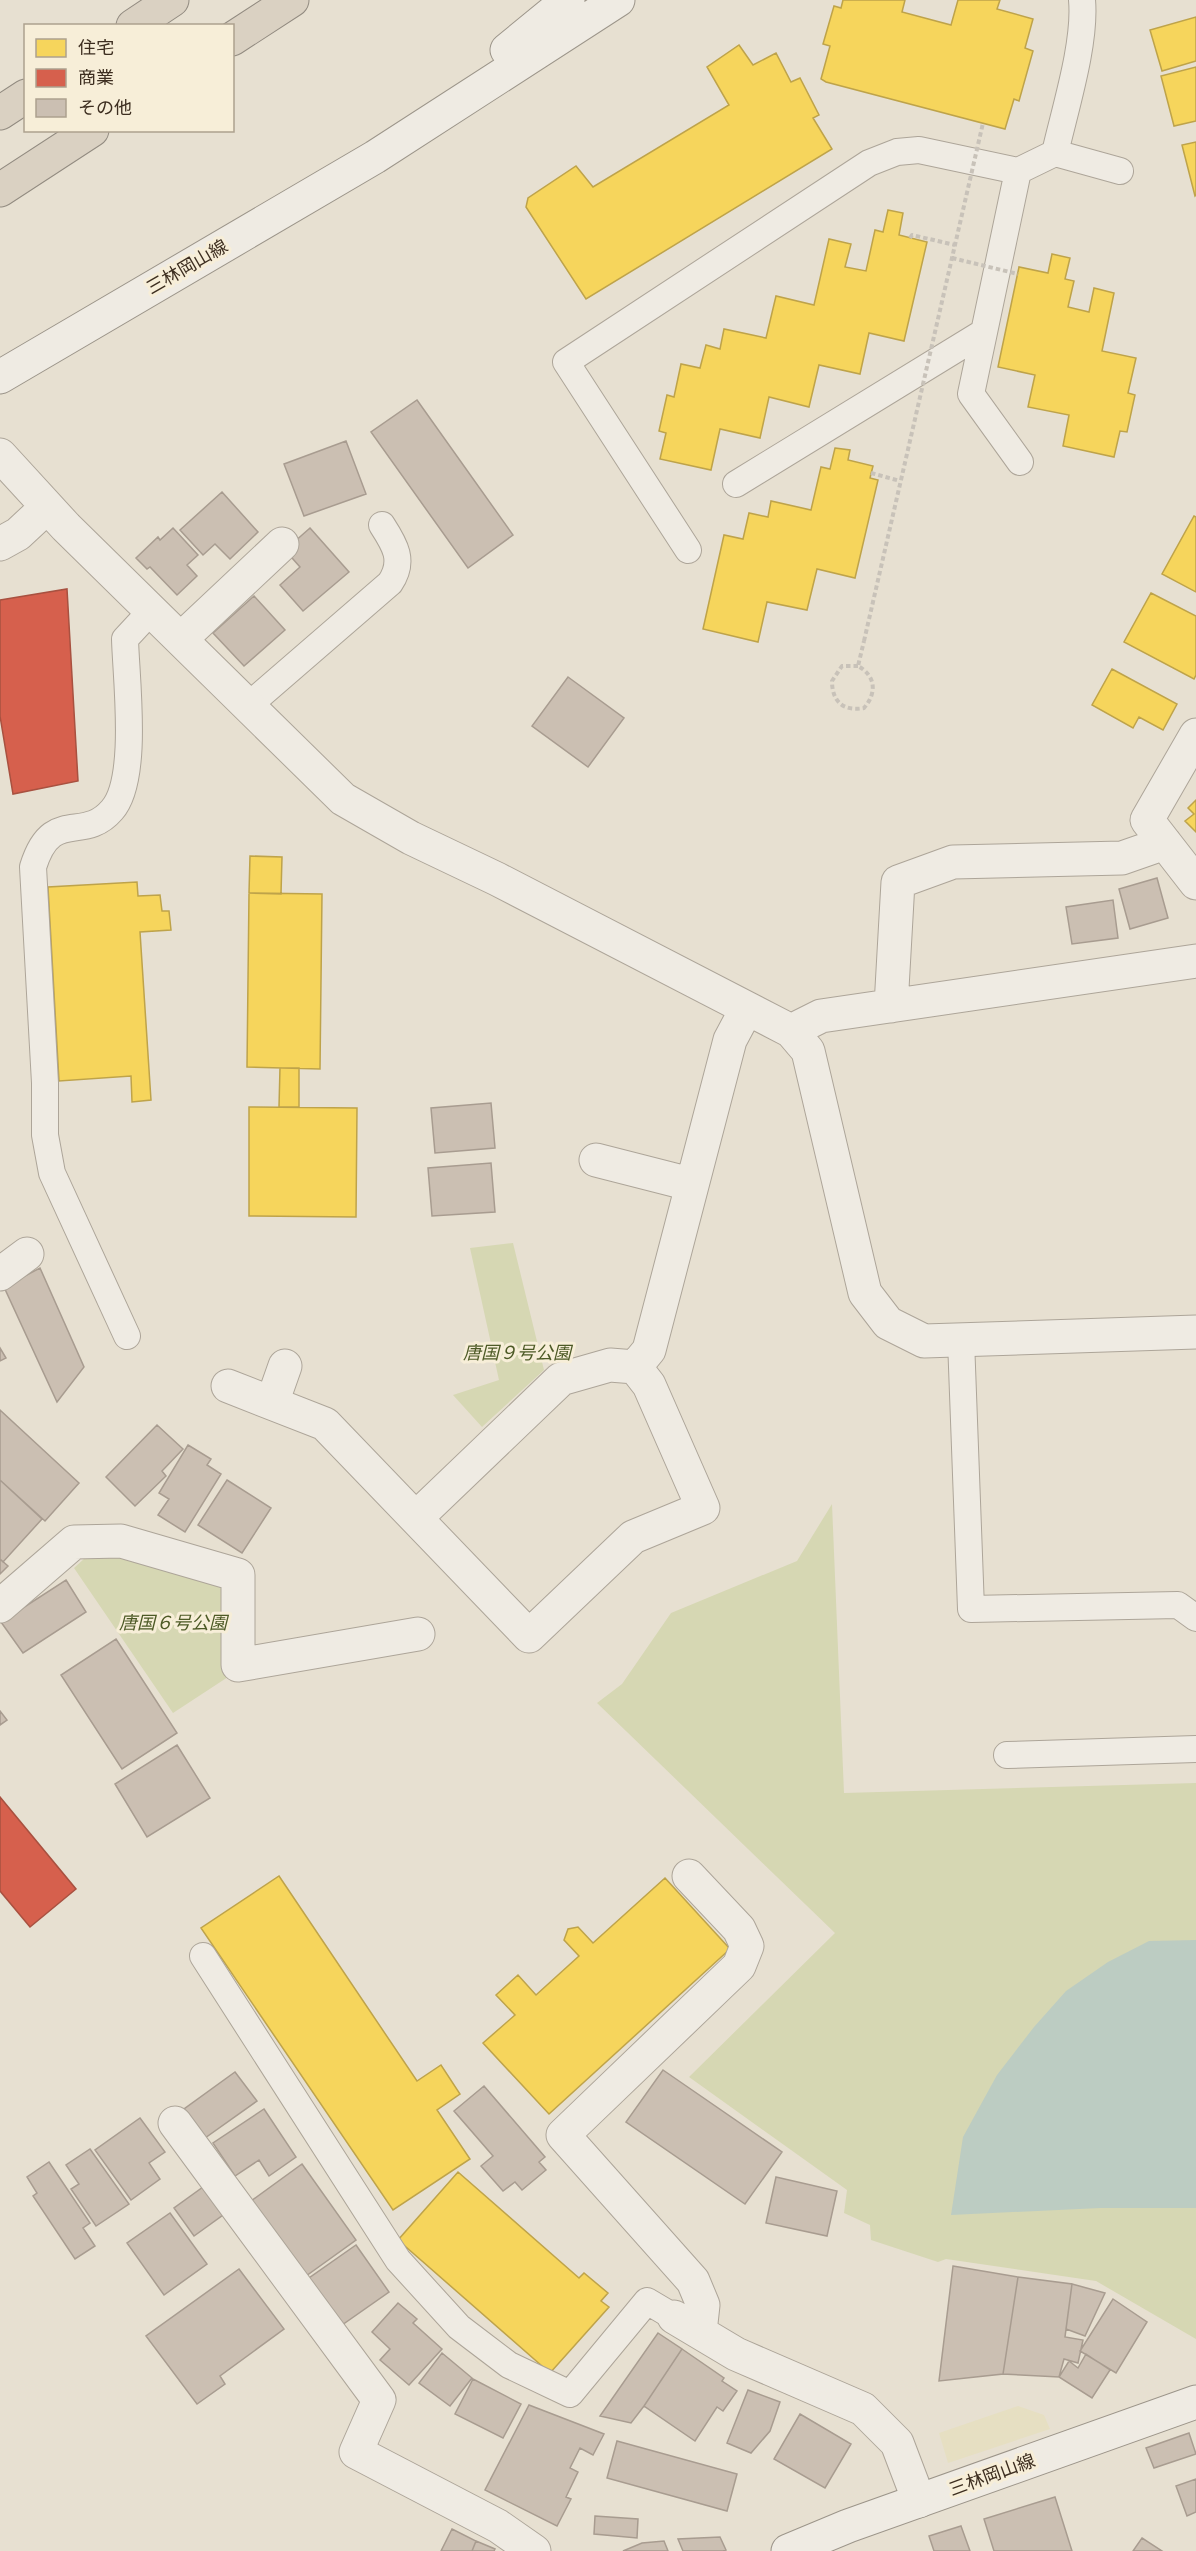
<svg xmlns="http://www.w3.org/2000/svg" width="1196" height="2551" font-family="Georgia,'Noto Sans JP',serif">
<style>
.farmland{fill:#e6dfc2}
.green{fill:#d6d7b3}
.water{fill:#bcccc2}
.homes{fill:#f6d55c;stroke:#bea34a;stroke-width:1.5}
.shops{fill:#d6604d;stroke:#a85140;stroke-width:1.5}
.building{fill:#cbbfb2;stroke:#a89c90;stroke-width:1.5}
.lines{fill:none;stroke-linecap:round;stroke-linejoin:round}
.service-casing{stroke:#ada599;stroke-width:28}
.minor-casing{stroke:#ada599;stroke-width:35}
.secondary-casing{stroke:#9c958a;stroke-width:35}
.motorway-casing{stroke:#928b80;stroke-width:35}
.path{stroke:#c8c2b9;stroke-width:4;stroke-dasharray:4.5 3;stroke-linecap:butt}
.service{stroke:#efebe3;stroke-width:26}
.minor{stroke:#efebe3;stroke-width:33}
.secondary{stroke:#efebe3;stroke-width:33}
.motorway{stroke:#dad1c2;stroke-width:33}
.path-bridge{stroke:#c8c2b9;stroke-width:4;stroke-dasharray:4.5 3;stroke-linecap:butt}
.labels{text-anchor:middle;stroke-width:6;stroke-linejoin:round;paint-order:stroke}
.street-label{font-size:18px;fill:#3d2e20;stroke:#f7eed8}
.park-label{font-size:18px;font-style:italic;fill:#4d5a26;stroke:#f7eed8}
</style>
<rect width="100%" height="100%" fill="#e7e0d1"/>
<path class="farmland" d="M1018,2406L1044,2415L1050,2429L948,2463L939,2433Z"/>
<path class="green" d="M513,1243L544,1370L482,1427L453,1395L499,1380L470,1248Z
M832,1504L844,1793L1196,1783V2339L1096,2281L946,2259L938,2262L871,2240L870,2225L844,2213L847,2190L689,2077L835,1933L597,1703L622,1684L671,1613L797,1561Z
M111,1555L223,1585L228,1677L173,1713L74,1568L85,1558Z"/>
<path class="water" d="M1196,1940V2208H1100L951,2215L963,2137L997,2075L1034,2027L1066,1991L1108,1962L1149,1941Z"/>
<path class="homes" d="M843,0H905L902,12L951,25L958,0H1000L997,9L1033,19L1025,48L1033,51L1019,101L1014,99L1005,129L826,82L821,79L830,46L823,44L834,6L841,8Z
M1196,17V61L1162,71L1150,30Z
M739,45L753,65L776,53L791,82L800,78L819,115L813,118L832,149L586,299L526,207L528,198L576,166L593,187L729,105L707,67Z
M1196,67V121L1174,126L1161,76Z
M1196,142V195L1195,196L1182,145Z
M888,210L903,213L899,235L927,242L904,341L869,333L860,374L819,365L809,407L769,397L760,438L720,429L711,470L660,459L666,433L659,431L667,395L674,397L681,364L700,368L706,345L720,349L724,329L766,338L776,296L814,305L829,239L851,244L845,267L866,271L875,230L883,232Z
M1052,254L1070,258L1065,279L1074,281L1068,307L1089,312L1094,288L1114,293L1102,351L1136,358L1128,393L1135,395L1127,432L1120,431L1114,457L1063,446L1069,415L1028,407L1035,375L998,367L1019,267L1048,273Z
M835,448L850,450L848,460L873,466L870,478L878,480L855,578L817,569L807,610L767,602L758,642L703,629L724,535L743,539L749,513L768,517L771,501L811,510L821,467L830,469Z
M1194,516L1196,517V592L1162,574Z
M1151,593L1196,616V675L1194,679L1124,642Z
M1112,669L1177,704L1163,730L1139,717L1133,728L1092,705Z
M1196,800V832L1185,821L1194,814L1188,808Z
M250,856L282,857L281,894L249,893Z
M137,882L138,896L160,895L162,911H169L171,930L140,932L151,1100L132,1102L131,1076L59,1081L48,887Z
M249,893L322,894L320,1069L247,1067Z
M280,1068H299V1107H279Z
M249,1107L357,1108L356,1217L249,1216Z
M279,1876L417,2081L441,2065L460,2094L437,2110L470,2159L393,2210L201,1928Z
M665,1878L730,1949L549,2114L483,2043L515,2015L496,1995L518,1975L536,1995L579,1956L564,1940L568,1929L578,1927L593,1943Z
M458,2172L579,2278L584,2273L608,2293L601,2301L609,2307L550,2373L398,2240Z"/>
<path class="shops" d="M67,589L78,781L13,794L0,716V600Z
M0,1797L76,1889L30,1927L0,1891Z"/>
<path class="building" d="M417,400L513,535L468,568L371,432Z
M346,441L366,494L304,516L284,464Z
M222,492L258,532L230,559L215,544L203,555L180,530Z
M173,528L198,555L187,565L197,576L177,595L150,567L147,569L136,558L158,537L160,540Z
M310,528L349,572L303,611L280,585L300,567L285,550Z
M254,596L285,630L244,666L213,633Z
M568,677L624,718L588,767L532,726Z
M1157,878L1168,918L1130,929L1119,889Z
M1113,900L1118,938L1072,944L1066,907Z
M491,1103L495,1148L435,1153L431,1108Z
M491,1163L495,1212L432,1216L428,1168Z
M40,1268L84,1367L57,1402L4,1287Z
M0,1348L6,1358L0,1361Z
M0,1410L79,1483L45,1521L0,1480Z
M157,1425L183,1449L162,1471L166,1476L135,1506L106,1477Z
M188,1445L211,1459L207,1465L221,1474L185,1532L158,1515L169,1499L159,1493Z
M0,1480L42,1519L3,1562L0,1559Z
M227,1480L271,1508L242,1553L198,1525Z
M0,1559L8,1566L0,1574Z
M66,1580L86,1612L23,1653L1,1622Z
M116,1639L177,1733L122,1769L61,1675Z
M0,1711L7,1720L0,1725Z
M177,1745L210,1798L147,1837L115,1784Z
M663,2070L782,2152L745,2204L626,2122Z
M235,2072L257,2101L205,2138L184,2109Z
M484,2086L545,2157L539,2162L546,2170L522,2190L515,2182L503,2191L481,2166L493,2156L454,2111Z
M264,2109L296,2157L269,2176L259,2160L235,2176L213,2143Z
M140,2118L165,2152L149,2163L160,2179L131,2200L95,2150Z
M90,2149L129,2204L96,2226L71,2189L79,2184L66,2165Z
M49,2162L90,2223L83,2228L95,2246L75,2259L33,2196L37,2193L27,2177Z
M302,2164L356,2240L306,2276L251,2201Z
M776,2177L837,2191L827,2236L766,2223Z
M203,2187L223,2215L194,2236L174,2208Z
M170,2213L207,2264L164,2295L127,2243Z
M356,2245L389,2292L342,2325L309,2278Z
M953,2266L1018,2277L1003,2374L939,2381Z
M239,2269L284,2329L220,2376L225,2384L197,2404L146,2336Z
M1018,2277L1072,2284L1065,2337L1083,2340L1078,2363L1064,2359L1059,2377L1003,2374Z
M1072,2284L1105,2293L1085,2336L1066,2329Z
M1113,2299L1147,2322L1116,2373L1080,2351Z
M398,2303L417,2319L413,2323L442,2349L409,2385L380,2360L390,2349L372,2332Z
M658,2333L682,2349L644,2406L631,2423L600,2416Z
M682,2349L724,2378L722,2381L737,2391L723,2411L717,2407L695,2441L644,2406Z
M442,2353L472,2378L450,2406L419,2383Z
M1086,2354L1110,2370L1092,2398L1059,2377L1069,2361L1078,2368Z
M473,2379L521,2404L503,2438L455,2414Z
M748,2390L780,2402L770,2431L751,2453L727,2443Z
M529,2405L604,2434L593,2455L580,2448L570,2468L578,2472L566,2497L571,2499L557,2526L485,2490Z
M800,2414L851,2444L825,2488L774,2459Z
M1189,2433L1196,2454L1154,2468L1146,2448Z
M617,2441L737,2474L727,2511L607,2478Z
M1196,2479V2512L1187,2516L1176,2486Z
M1055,2497L1072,2551H994L984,2519Z
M595,2516L638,2519L637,2538L594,2534Z
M961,2526L970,2551H934L929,2536Z
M452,2529L476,2541L472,2551H441Z
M720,2537L726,2550L723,2551H683L678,2539Z
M1142,2538L1162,2551H1133Z
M476,2541L495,2549L494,2551H472Z
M664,2541L668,2551H623L642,2543Z"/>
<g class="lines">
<defs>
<path id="service" d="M1055,153C1065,109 1086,43 1082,0
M1018,171L971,394L1020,462
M736,484L984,332
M688,550L566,362L869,163L897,152L919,150L1018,171L1055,153L1120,171
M249,705L390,583C405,561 395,545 382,525
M127,1336L52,1173L45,1135V1083L33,867C52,806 83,844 112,810C139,780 126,679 125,639L151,611
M961,1340L971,1609L1178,1605L1196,1618
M1007,1755L1196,1749
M203,1956L398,2260L459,2327L509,2365L570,2394L647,2301L674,2317"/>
<path id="minor" d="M0,455L66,527L343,799L411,838L497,879L791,1031L808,1051L865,1293L888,1323L924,1341L1196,1332
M0,544L18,534L47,507
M181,639L282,544
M1196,735L1147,820L1196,883
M891,1006L898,882L953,862L1122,858L1165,843
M791,1031L821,1016L1196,961
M596,1160L690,1184
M0,1274L27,1254
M228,1386L325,1424L529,1636L633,1537L703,1508L649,1385L635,1367L649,1350L730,1040L746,1010
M272,1403L285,1366
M416,1518L561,1379L610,1365L635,1367
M0,1606L74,1542L121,1541L238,1575V1665L418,1634
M689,1876L739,1929L747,1946L739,1966L563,2135L693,2281L703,2305L700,2332
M175,2123L379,2400L356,2452L498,2526L534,2551
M674,2317L736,2354L863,2409L897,2443L919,2501"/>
<path id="secondary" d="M507,50L568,0
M0,377L375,157L618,0
M788,2551L848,2526L1196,2402"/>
<path id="motorway" d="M133,26L172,0
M232,39L292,0
M0,113L26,96
M0,190L92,130"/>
</defs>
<use href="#service" class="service-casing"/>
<use href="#minor" class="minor-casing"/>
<use href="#secondary" class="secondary-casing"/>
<use href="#motorway" class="motorway-casing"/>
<path class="path" d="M910,238L912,235L955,245
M871,473L900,481
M858,666H842L832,681C832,701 843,712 864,708C877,693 876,676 858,666L864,641"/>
<use href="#service" class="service"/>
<use href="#minor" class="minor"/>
<use href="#secondary" class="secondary"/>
<use href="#motorway" class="motorway"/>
<path class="path-bridge" d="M952,258L1018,274
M864,641L983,123"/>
</g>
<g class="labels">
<g class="street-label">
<text transform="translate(187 267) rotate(-30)" y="6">三林岡山線</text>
<text transform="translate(992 2475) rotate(-20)" y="6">三林岡山線</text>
</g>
<g class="park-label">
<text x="517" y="1359">唐国９号公園</text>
<text x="173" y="1629">唐国６号公園</text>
</g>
</g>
<rect x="24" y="24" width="210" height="108" fill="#f7eed8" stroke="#ada18e" stroke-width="1.5"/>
<rect x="36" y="39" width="30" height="18" fill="#f6d55c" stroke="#ada18e" stroke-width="1.5"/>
<text x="78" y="54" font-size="18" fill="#3d2e20">住宅</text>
<rect x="36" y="69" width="30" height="18" fill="#d6604d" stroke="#ada18e" stroke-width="1.5"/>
<text x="78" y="84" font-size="18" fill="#3d2e20">商業</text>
<rect x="36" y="99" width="30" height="18" fill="#cbbfb2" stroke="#ada18e" stroke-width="1.5"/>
<text x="78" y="114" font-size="18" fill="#3d2e20">その他</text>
</svg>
